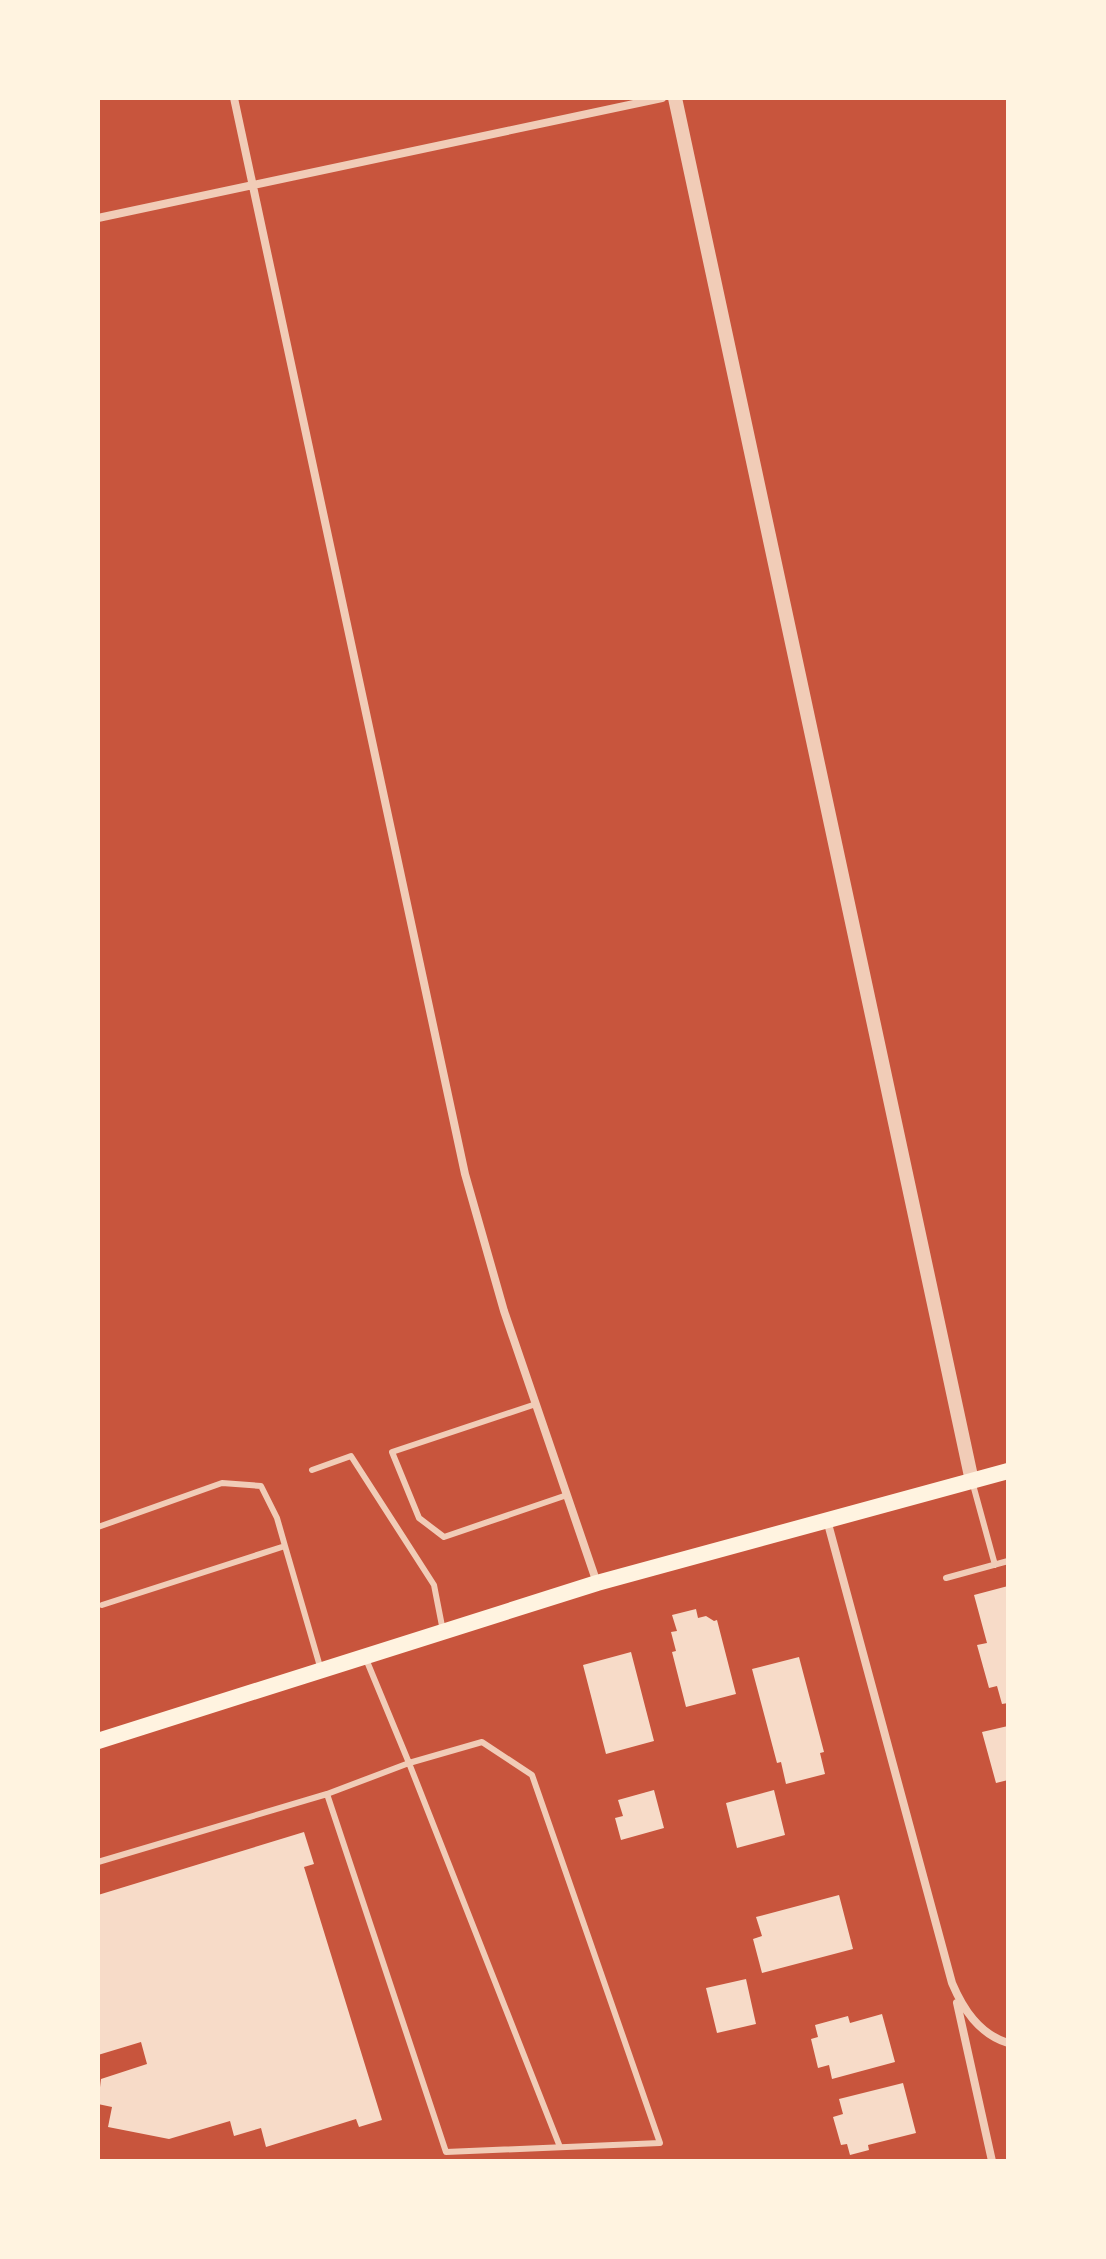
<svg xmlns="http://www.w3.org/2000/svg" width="1106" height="2259" font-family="Karla,sans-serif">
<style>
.building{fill:#f7dbc8}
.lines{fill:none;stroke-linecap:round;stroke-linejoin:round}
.service{stroke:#f1ccb7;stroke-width:6}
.minor{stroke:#f1ccb7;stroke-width:8}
.tertiary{stroke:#f1ccb7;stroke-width:14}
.secondary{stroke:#fff3e0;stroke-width:16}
</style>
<rect width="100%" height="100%" fill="#c8553d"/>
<path class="building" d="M1008,1586V1703L1002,1704L997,1686L989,1688L977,1645L987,1643L974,1595Z
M696,1609L698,1618L706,1616L714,1621L717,1620L736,1694L686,1707L672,1652L676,1651L671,1632L677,1631L672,1615Z
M631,1652L654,1741L606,1754L583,1665Z
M799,1657L824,1752L820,1753L825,1774L786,1784L781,1762L777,1763L752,1669Z
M1008,1726V1780L996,1783L982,1732Z
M654,1790L664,1828L621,1840L615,1818L623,1816L618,1800Z
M774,1790L785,1835L737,1848L726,1803Z
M304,1832L314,1864L304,1867L382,2120L359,2127L356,2119L266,2147L261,2128L234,2136L230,2121L169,2139L108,2127L112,2107L98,2104L101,2079L147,2064L141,2042L98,2055V1895Z
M839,1895L853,1949L762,1973L753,1939L762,1936L756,1917Z
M746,1979L756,2024L717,2033L706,1988Z
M882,2014L895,2062L832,2079L829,2065L818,2068L811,2039L818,2037L815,2025L848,2016L850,2023Z
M903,2083L916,2133L868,2145L869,2150L850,2155L847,2144L841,2145L833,2117L843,2114L839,2099Z"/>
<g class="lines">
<path class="service" d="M536,1404L392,1452L419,1518L444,1537L567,1495
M312,1470L351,1456L434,1585L443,1631
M972,1481L995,1565
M98,1527L222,1483L261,1486L277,1518L285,1546
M946,1578L1008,1561
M102,1605L285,1546L321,1670
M327,1794L409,1763L560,2147
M98,1862L327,1794L446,2152L660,2143L532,1775L482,1742L409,1763L366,1659"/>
<path class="minor" d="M234,98L465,1174L504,1311L597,1583
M98,218L662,98
M827,1520L952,1983C963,2009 979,2034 1008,2043
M957,2003L992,2161"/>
<path class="tertiary" d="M675,98L972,1481"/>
<path class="secondary" d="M98,1741L597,1583L1008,1471"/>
</g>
<rect width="1106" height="2259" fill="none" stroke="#fff3e0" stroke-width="200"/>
</svg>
